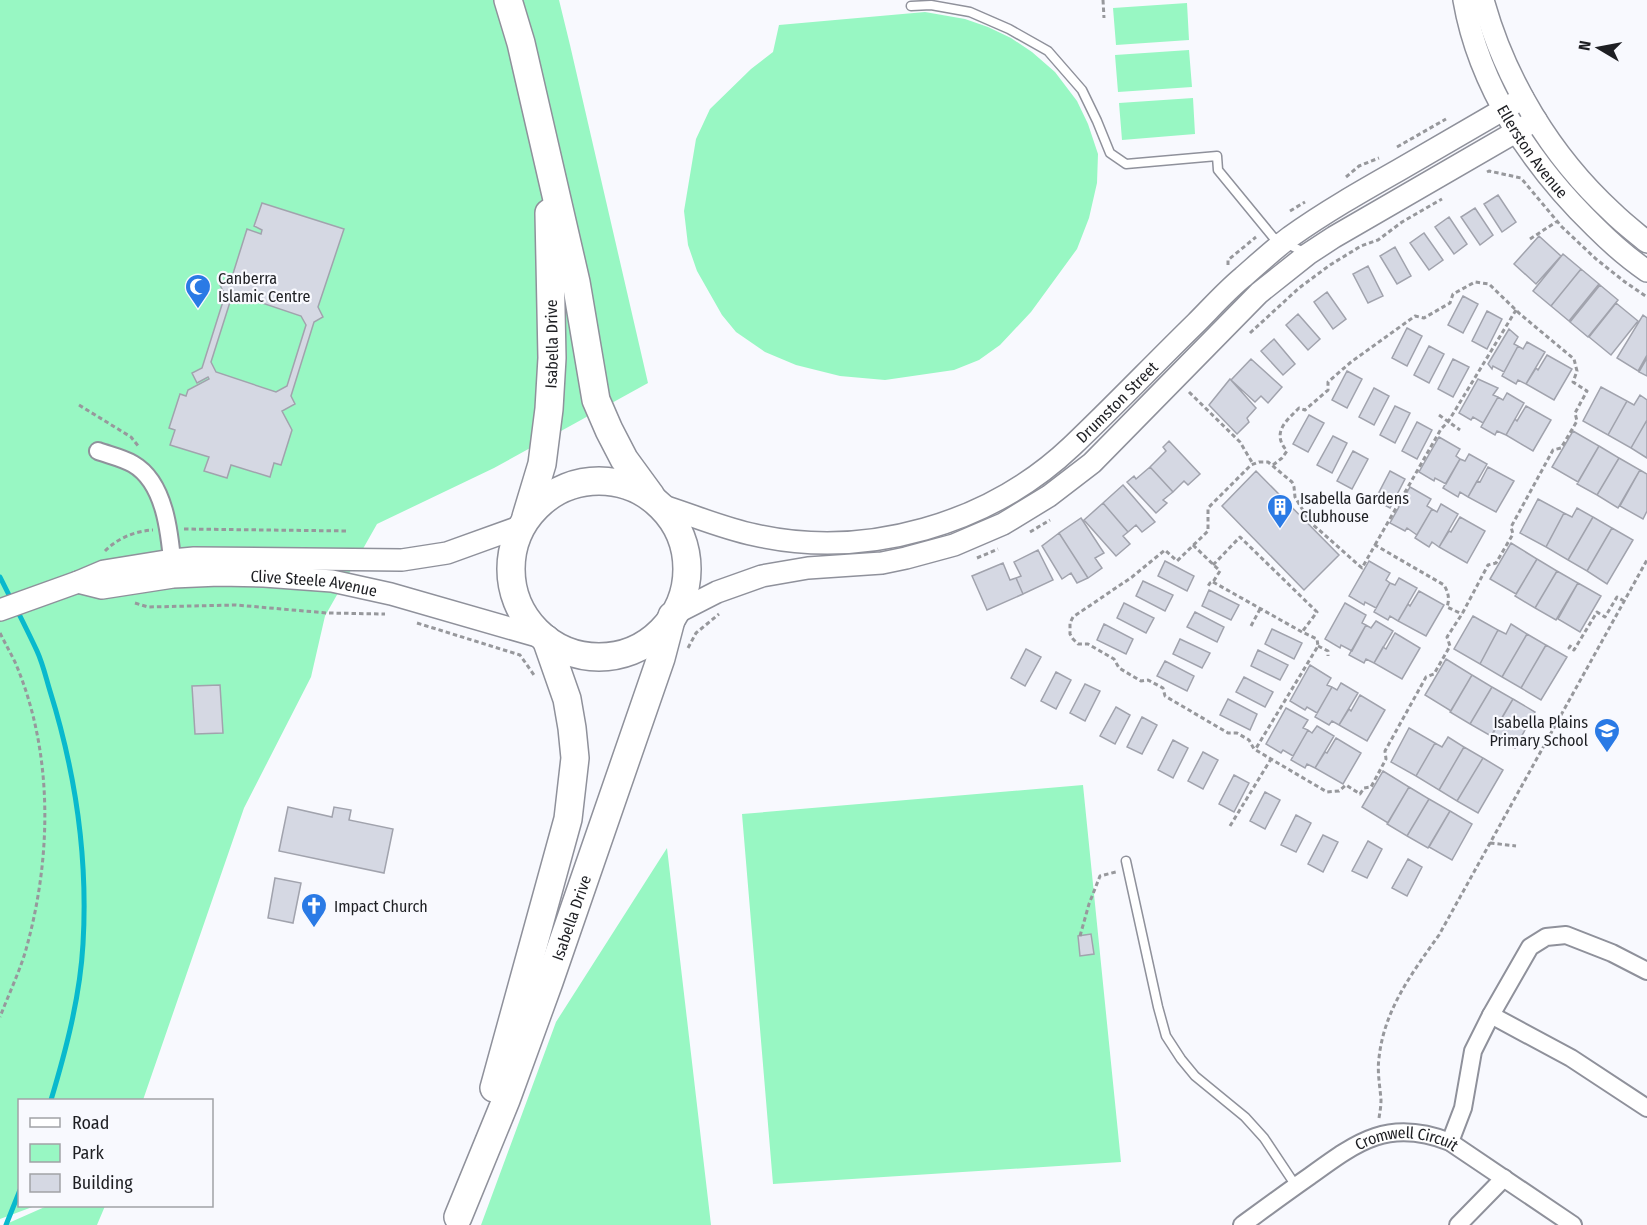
<svg xmlns="http://www.w3.org/2000/svg" width="1647" height="1225" font-family="'Fira Sans Condensed',sans-serif">
<style>
.green{fill:#98f7c3}
.lines{fill:none;stroke-linecap:round;stroke-linejoin:round}
.stream{stroke:#08b9cd;stroke-width:5}
.building{fill:#d5d8e3;stroke:#a1a3ad;stroke-width:1.5;fill-rule:evenodd}
.service-casing{stroke:#8f919b;stroke-width:11}
.minor-casing{stroke:#8f919b;stroke-width:20}
.tertiary-casing{stroke:#8f919b;stroke-width:24}
.primary-casing{stroke:#8f919b;stroke-width:30}
.path{stroke:#97989c;stroke-width:3;stroke-dasharray:4.5 3;stroke-linecap:butt}
.service{stroke:#fff;stroke-width:8}
.minor{stroke:#fff;stroke-width:16}
.tertiary{stroke:#fff;stroke-width:21}
.primary{stroke:#fff;stroke-width:27}
.labels{text-anchor:middle;stroke-width:4.5;stroke-linejoin:round;paint-order:stroke}
.street-label{font-size:16px;fill:#1e1f23;stroke:#f8f9fe}
.poi-label{font-size:16px;fill:#1e1f23;stroke:#f8f9fe;text-anchor:start}
</style>
<rect width="100%" height="100%" fill="#f8f9fe"/>
<path class="green" d="M0,0H559L570,45L648,383L494,468L377,524L325,616L311,677L244,808L143,1100H20V1206H35L0,1219Z
M1187,3L1189,40L1116,45L1113,8Z
M925,12L965,19L988,27L1011,38L1032,52L1055,72L1077,101L1088,124L1098,154L1097,183L1089,218L1077,249L1031,312L1000,345L979,360L954,370L885,380L840,376L796,365L765,352L736,332L722,315L697,271L688,245L684,211L696,139L710,109L751,69L773,52L779,25Z
M1189,50L1192,87L1118,92L1115,55Z
M1193,98L1195,134L1122,140L1119,103Z
M1083,785L1121,1162L773,1184L742,814Z
M667,848L711,1225H481L556,1022Z
M47,1206H105L97,1225H4Z"/>
<g class="lines">
<path class="stream" d="M0,577L11,599
M17,610C24,624 31,638 37,651C43,664 46,678 50,691C75,771 88,859 83,944C80,997 66,1050 51,1100
M6,1225L20,1190"/>
</g>
<path class="building" d="M1498,195L1516,222L1502,232L1484,204Z
M262,203L344,229L318,307L323,317L314,322L291,396L295,404L282,411L292,430L281,465L274,463L270,477L231,465L227,478L204,471L209,457L170,445L175,430L169,428L180,394L186,396L188,390L209,379L208,377L197,383L192,373L202,368L225,295L220,285L231,280L247,229L261,234L262,230L254,226ZM241,296L301,316L306,325L287,386L276,392L216,372L211,362L230,302Z
M1475,208L1493,235L1480,245L1461,217Z
M1449,217L1467,244L1454,254L1435,227Z
M1424,233L1443,260L1429,270L1410,243Z
M1539,236L1561,256L1536,284L1514,264Z
M1395,247L1411,276L1397,284L1380,256Z
M1563,254L1581,269L1551,306L1533,291Z
M1368,266L1383,296L1368,303L1353,274Z
M1581,269L1599,284L1569,321L1551,306Z
M1600,285L1618,300L1588,337L1570,322Z
M1327,292L1346,319L1333,329L1314,302Z
M1463,296L1478,304L1463,333L1448,325Z
M1616,303L1638,321L1611,355L1589,337Z
M1487,311L1502,319L1487,349L1472,341Z
M1298,314L1320,339L1308,350L1286,325Z
M1643,315L1647,318V355L1638,371L1617,358Z
M1407,328L1422,336L1407,366L1392,358Z
M1509,329L1518,337L1514,344L1518,346L1504,372L1493,366L1492,369L1488,364Z
M1274,339L1295,364L1283,375L1261,351Z
M1527,342L1545,352L1526,384L1518,380L1516,384L1502,376L1518,346L1523,349Z
M1429,346L1444,354L1429,383L1414,375Z
M1547,355L1572,369L1554,400L1526,384L1536,368L1538,370Z
M1647,358V376L1639,372Z
M1251,359L1282,387L1268,403L1261,396L1255,402L1231,380Z
M1453,359L1469,367L1453,397L1438,389Z
M1347,371L1362,379L1347,408L1332,400Z
M1230,379L1256,408L1247,418L1249,422L1237,434L1209,405Z
M1478,379L1498,388L1493,395L1498,397L1483,423L1473,417L1471,420L1459,413Z
M1601,387L1627,401L1608,435L1583,421Z
M1374,388L1389,396L1374,425L1359,417Z
M1507,393L1524,403L1506,435L1497,431L1495,435L1481,427L1498,397L1503,400Z
M1640,395L1647,400V420L1631,448L1608,435L1627,401L1634,405Z
M1395,406L1410,413L1395,443L1380,435Z
M1526,406L1551,420L1533,451L1506,435L1515,419L1517,421Z
M1309,415L1324,423L1308,452L1293,444Z
M1647,420V458L1631,448Z
M1417,422L1432,430L1417,459L1402,451Z
M1573,431L1599,446L1578,482L1552,467Z
M1333,436L1347,443L1332,473L1317,465Z
M1439,437L1460,449L1456,456L1460,459L1446,484L1435,478L1434,481L1419,472Z
M1169,441L1200,474L1188,485L1184,481L1173,492L1150,467L1166,451L1163,447Z
M1599,446L1619,458L1597,495L1577,484Z
M1353,451L1368,459L1352,489L1337,481Z
M1469,454L1487,464L1468,497L1460,492L1458,497L1443,488L1460,459L1465,461Z
M1619,458L1640,470L1618,508L1597,495Z
M1150,467L1173,492L1163,500L1167,503L1156,513L1127,482L1134,476L1136,479Z
M1488,467L1514,481L1496,512L1468,497L1477,481L1480,482Z
M1640,470L1647,474V511L1643,519L1620,506Z
M1256,471L1339,555L1304,590L1222,506Z
M1390,471L1405,479L1390,508L1375,500Z
M1123,485L1155,522L1142,532L1136,525L1128,532L1103,503Z
M1410,487L1431,499L1427,506L1432,509L1417,535L1407,528L1405,531L1390,523Z
M1538,499L1564,513L1546,547L1520,533Z
M1103,503L1128,532L1123,536L1130,544L1116,556L1084,520Z
M1441,504L1458,514L1439,547L1432,542L1429,547L1415,538L1432,509L1437,512Z
M1577,508L1593,517L1568,560L1546,547L1564,513L1572,517Z
M1460,517L1485,531L1467,563L1439,547L1449,531L1451,532Z
M1593,517L1612,528L1587,571L1568,560Z
M1081,518L1104,553L1095,558L1102,568L1088,578L1059,533Z
M1612,528L1633,540L1607,584L1587,571Z
M1059,533L1088,578L1077,583L1071,573L1062,579L1042,546Z
M1511,543L1537,559L1516,594L1490,579Z
M1038,550L1053,580L1023,594L1016,578L1021,576L1014,562Z
M1537,559L1557,571L1535,608L1515,596Z
M1165,561L1194,576L1187,591L1158,576Z
M1369,561L1390,573L1386,580L1390,583L1376,608L1365,602L1364,605L1349,596Z
M1003,563L1010,580L1016,578L1023,594L987,610L972,576Z
M1557,571L1578,583L1556,620L1535,608Z
M1399,578L1417,588L1398,621L1390,616L1388,620L1374,612L1390,583L1395,585Z
M1143,581L1173,595L1165,611L1136,596Z
M1578,583L1601,596L1580,632L1558,619Z
M1209,590L1239,605L1231,620L1202,606Z
M1419,591L1444,605L1426,636L1398,621L1408,604L1410,606Z
M1124,603L1154,618L1146,633L1117,618Z
M1345,603L1366,615L1362,623L1366,625L1352,651L1341,645L1340,648L1325,639Z
M1195,612L1224,627L1217,642L1187,627Z
M1473,616L1498,630L1480,664L1454,649Z
M1376,621L1393,631L1374,663L1366,659L1364,663L1349,655L1366,625L1371,628Z
M1104,624L1133,639L1126,654L1097,640Z
M1511,624L1527,634L1502,677L1480,664L1498,630L1506,634Z
M1272,629L1302,643L1294,659L1265,644Z
M1395,633L1420,648L1402,679L1374,663L1383,647L1386,649Z
M1527,634L1546,645L1521,688L1502,677Z
M1180,639L1210,653L1202,668L1173,654Z
M1546,645L1567,657L1541,700L1521,688Z
M1026,649L1041,657L1025,686L1011,678Z
M1258,650L1288,665L1280,680L1251,666Z
M1446,659L1472,675L1451,711L1425,695Z
M1165,661L1194,676L1187,691L1157,676Z
M1310,665L1331,678L1327,685L1332,687L1317,713L1307,707L1305,710L1290,701Z
M1056,672L1071,680L1056,709L1041,701Z
M1472,675L1492,687L1470,724L1450,712Z
M1244,677L1273,692L1265,707L1236,692Z
M1341,683L1358,693L1339,725L1332,721L1329,725L1315,717L1332,687L1337,690Z
M1085,684L1100,691L1085,721L1070,713Z
M220,685L223,733L195,734L192,686Z
M1492,687L1513,699L1491,736L1470,724Z
M1360,695L1385,710L1367,741L1339,725L1349,709L1351,711Z
M1228,699L1257,714L1250,730L1220,715Z
M1513,699L1535,712L1515,748L1492,735Z
M1116,707L1130,715L1115,744L1100,736Z
M1286,708L1308,720L1303,728L1308,730L1293,756L1283,750L1281,753L1266,744Z
M1142,717L1157,725L1142,754L1127,747Z
M1317,726L1334,736L1315,768L1307,764L1305,768L1291,760L1308,730L1312,733Z
M1409,728L1435,743L1416,776L1391,762Z
M1448,737L1464,747L1439,790L1416,776L1435,743L1442,747Z
M1336,738L1361,753L1343,784L1315,768L1325,752L1327,753Z
M1173,740L1188,748L1173,778L1158,770Z
M1464,747L1483,758L1457,801L1439,790Z
M1203,752L1218,760L1203,789L1188,781Z
M1483,758L1503,770L1478,813L1457,801Z
M1383,771L1409,787L1388,823L1362,807Z
M1234,775L1249,783L1234,812L1219,804Z
M1409,787L1429,799L1407,836L1387,824Z
M1265,792L1280,800L1265,829L1250,821Z
M1429,799L1450,811L1428,848L1407,836Z
M288,807L332,817L334,807L351,810L349,820L393,829L384,873L279,851Z
M1450,811L1472,824L1452,860L1429,847Z
M1296,815L1311,823L1296,852L1281,845Z
M1323,835L1338,842L1323,872L1308,864Z
M1368,841L1382,849L1367,878L1352,871Z
M1408,859L1422,867L1407,896L1392,888Z
M275,878L301,883L293,923L268,918Z
M1091,934L1094,954L1080,956L1078,936Z"/>
<g class="lines">
<defs>
<path id="service" d="M911,6L931,5L970,12L1009,29L1048,51L1082,90L1097,121L1110,153L1126,164L1217,156L1218,170L1273,237L1308,254
M1126,861L1158,1007L1166,1036L1181,1059L1195,1076L1245,1117L1264,1138L1296,1186"/>
<g id="minor">
<path d="M98,451C109,455 123,458 133,464C166,483 170,536 173,570"/>
<path d="M1491,1015L1571,1058L1647,1108"/>
<path d="M1450,1142L1463,1108L1473,1051L1491,1015L1530,947L1546,937L1566,935L1612,953L1647,971"/>
<path id="s1" d="M1242,1225C1264,1209 1287,1192 1310,1176C1358,1141 1389,1118 1450,1142L1573,1225"/>
<path d="M1458,1225L1504,1178"/>
</g>
<g id="tertiary">
<path id="s2" d="M1464,0C1479,87 1532,166 1595,227C1611,243 1628,258 1647,271"/>
<path d="M1483,0C1505,80 1551,156 1612,212C1623,223 1635,232 1647,242"/>
<path id="s3" d="M657,504C690,514 721,528 755,535C866,560 990,524 1072,446C1114,406 1154,364 1196,323C1211,308 1226,291 1243,277C1259,263 1274,249 1290,237C1325,212 1362,191 1399,170C1441,146 1482,122 1523,98"/>
<path id="s4" d="M78,582L102,588L173,577L219,575L264,576L332,581L391,594L544,638"/>
<path d="M0,610L78,582L104,571L172,560L194,558L402,560L447,553L522,526"/>
<path d="M674,614L717,592L762,576L808,568L882,563L906,558L954,545L1003,524L1049,496L1092,463L1259,293L1308,254L1334,237L1536,120"/>
</g>
<g id="primary">
<path d="M508,0L521,43L576,282L596,400L609,430L624,459L651,496"/>
<circle cx="599" cy="569" r="88"/>
<path id="s5" d="M526,517L542,464L549,409L552,358L549,213"/>
<path d="M494,1088L568,819L575,758L572,728L567,699L546,639"/>
<path id="s6" d="M458,1217L506,1100L549,982L661,658L672,616"/>
</g>
</defs>
<use href="#service" class="service-casing"/>
<use href="#minor" class="minor-casing"/>
<use href="#tertiary" class="tertiary-casing"/>
<use href="#primary" class="primary-casing"/>
<path class="path" d="M1103,0L1104,18
M1397,147L1446,119
M1487,172L1489,171L1521,178L1562,227L1596,259L1625,282L1647,297
M1346,177L1359,166L1379,158
M1290,211L1305,202
M1530,239L1556,222
M1228,265V260L1256,237
M1250,333L1299,288L1330,265L1361,246L1378,240L1402,222L1442,199
M1189,392L1240,442L1253,464
M79,405L131,437L139,447
M1439,415L1460,430
M1273,465L1282,458L1287,451C1271,433 1286,421 1299,408L1305,410L1328,390V382L1351,362L1415,316L1424,318L1450,303L1453,294L1475,282L1489,284L1520,314L1574,359L1577,371L1573,382L1587,391L1575,413L1577,421L1561,448L1553,450L1511,527L1513,534L1496,563L1488,565L1462,614L1447,637L1450,646L1434,674L1426,677L1385,751L1386,759L1371,787L1364,788L1360,794L1346,785L1339,791L1327,792L1254,749L1249,740L1237,733H1228L1165,696L1163,688L1148,680L1141,681L1119,668L1114,659L1088,644H1078L1073,639L1070,634V623L1073,617L1132,577L1165,550L1177,561L1208,531V508L1251,465L1259,462H1268L1292,482L1294,487L1295,497L1310,522L1362,568L1375,545L1444,585C1448,592 1450,598 1447,607L1462,614
M184,529L349,531
M1030,532L1050,520
M1193,545L1220,571L1213,582L1210,583L1207,588
M1375,545L1441,429L1448,422L1516,310
M105,551C118,538 135,531 153,530
M977,558L998,549
M1213,565L1240,537L1317,612L1302,632
M1213,582L1302,632L1317,639L1318,646L1255,750
M135,603L148,607L236,605L327,613L385,614
M417,623L520,655L534,675
M1251,626L1260,609
M0,633C5,643 10,652 15,662C54,753 52,859 25,953C18,975 8,996 0,1017
M1571,645L1569,648L1574,650L1597,612L1605,617L1617,597L1624,601
M1318,646L1328,651V656
M688,648L696,633L719,614
M1230,826L1271,759
M1490,843L1516,846
M1080,936L1089,904L1100,876L1116,872
M1379,1118C1380,1112 1381,1106 1381,1100C1380,1086 1377,1072 1379,1058C1384,1010 1412,973 1439,935L1647,560"/>
<use href="#service" class="service"/>
<use href="#minor" class="minor"/>
<use href="#tertiary" class="tertiary"/>
<use href="#primary" class="primary"/>
</g>
<defs>
<symbol id="mosque-pin" viewBox="-11 -11 22 30"><path d="M0 17L-7.5 6A9.5 9.5 0 1 1 7.5 6Z" fill="#2a7ae5" stroke="#f8f9fe"/><path d="M3.5-4.9A6 6 0 1 0 3.5 4.9A5 5 0 1 1 3.5-4.9Z" fill="#fff"/></symbol>
<symbol id="building-pin" viewBox="-11 -11 22 30"><path d="M0 17L-7.5 6A9.5 9.5 0 1 1 7.5 6Z" fill="#2a7ae5" stroke="#f8f9fe"/><path d="M-4-6H4V6H1V3H-1V6H-4ZM-2.5-4.3h1.7v1.8h-1.7ZM.8-4.3h1.7v1.8H.8ZM-2.5-1h1.7V.8h-1.7ZM.8-1h1.7V.8H.8Z" fill="#fff"/></symbol>
<symbol id="school-pin" viewBox="-11 -11 22 30"><path d="M0 17L-7.5 6A9.5 9.5 0 1 1 7.5 6Z" fill="#2a7ae5" stroke="#f8f9fe"/><path d="M0-5L7-2L0 1L-7-2ZM-4 1L0 2.5L4 1V4Q0 6-4 4Z" fill="#fff"/></symbol>
<symbol id="church-pin" viewBox="-11 -11 22 30"><path d="M0 17L-7.5 6A9.5 9.5 0 1 1 7.5 6Z" fill="#2a7ae5" stroke="#f8f9fe"/><path d="M-1.2-6h2.4v3.5h3.3v2.4h-3.3V6h-2.4V-.1h-3.3v-2.4h3.3Z" fill="#fff"/></symbol>
</defs>
<g fill-rule="evenodd">
<use href="#mosque-pin" x="183" y="272" width="30" height="40"/>
<use href="#building-pin" x="1265" y="492" width="30" height="40"/>
<use href="#school-pin" x="1592" y="716" width="30" height="40"/>
<use href="#church-pin" x="299" y="891" width="30" height="40"/>
</g>
<g class="labels">
<g class="street-label">
<text dy="6" stroke="none"><textPath href="#s2" startOffset="168">Ellerston Avenue</textPath></text>
<text dy="6" stroke="none"><textPath href="#s5" startOffset="176">Isabella Drive</textPath></text>
<text dy="6" stroke="none"><textPath href="#s3" startOffset="508">Drumston Street</textPath></text>
<text dy="6" stroke="none"><textPath href="#s4" startOffset="238">Clive Steele Avenue</textPath></text>
<text dy="6" stroke="none"><textPath href="#s6" startOffset="320">Isabella Drive</textPath></text>
<text dy="6" stroke="none"><textPath href="#s1" startOffset="192">Cromwell Circuit</textPath></text>
</g>
<g class="poi-label">
<text x="218" y="284">Canberra<tspan x="218" dy="18">Islamic Centre</tspan></text>
<text x="1300" y="504">Isabella Gardens<tspan x="1300" dy="18">Clubhouse</tspan></text>
<text x="1588" y="728" text-anchor="end">Isabella Plains<tspan x="1588" dy="18">Primary School</tspan></text>
<text x="334" y="912">Impact Church</text>
</g>
</g>
<rect x="18" y="1099" width="195" height="108" fill="#f8f9fe" stroke="#a1a2a6" stroke-width="1.5"/>
<rect x="30" y="1118" width="30" height="9" fill="#ffffff" stroke="#a1a2a6" stroke-width="1.5"/>
<text x="72" y="1129" font-size="18" fill="#1e1f23">Road</text>
<rect x="30" y="1144" width="30" height="18" fill="#98f7c3" stroke="#a1a2a6" stroke-width="1.5"/>
<text x="72" y="1159" font-size="18" fill="#1e1f23">Park</text>
<rect x="30" y="1174" width="30" height="18" fill="#d5d8e3" stroke="#a1a2a6" stroke-width="1.5"/>
<text x="72" y="1189" font-size="18" fill="#1e1f23">Building</text>
<g transform="translate(1599 48) rotate(280)" stroke="#f8f9fe" stroke-width="4.5" paint-order="stroke">
<path d="M0-4.5L10 22L0 15L-10 22Z" fill="#1e1f23"/>
<text y="-9" font-size="16" font-weight="bold" text-anchor="middle" fill="#1e1f23">N</text>
</g>
</svg>
